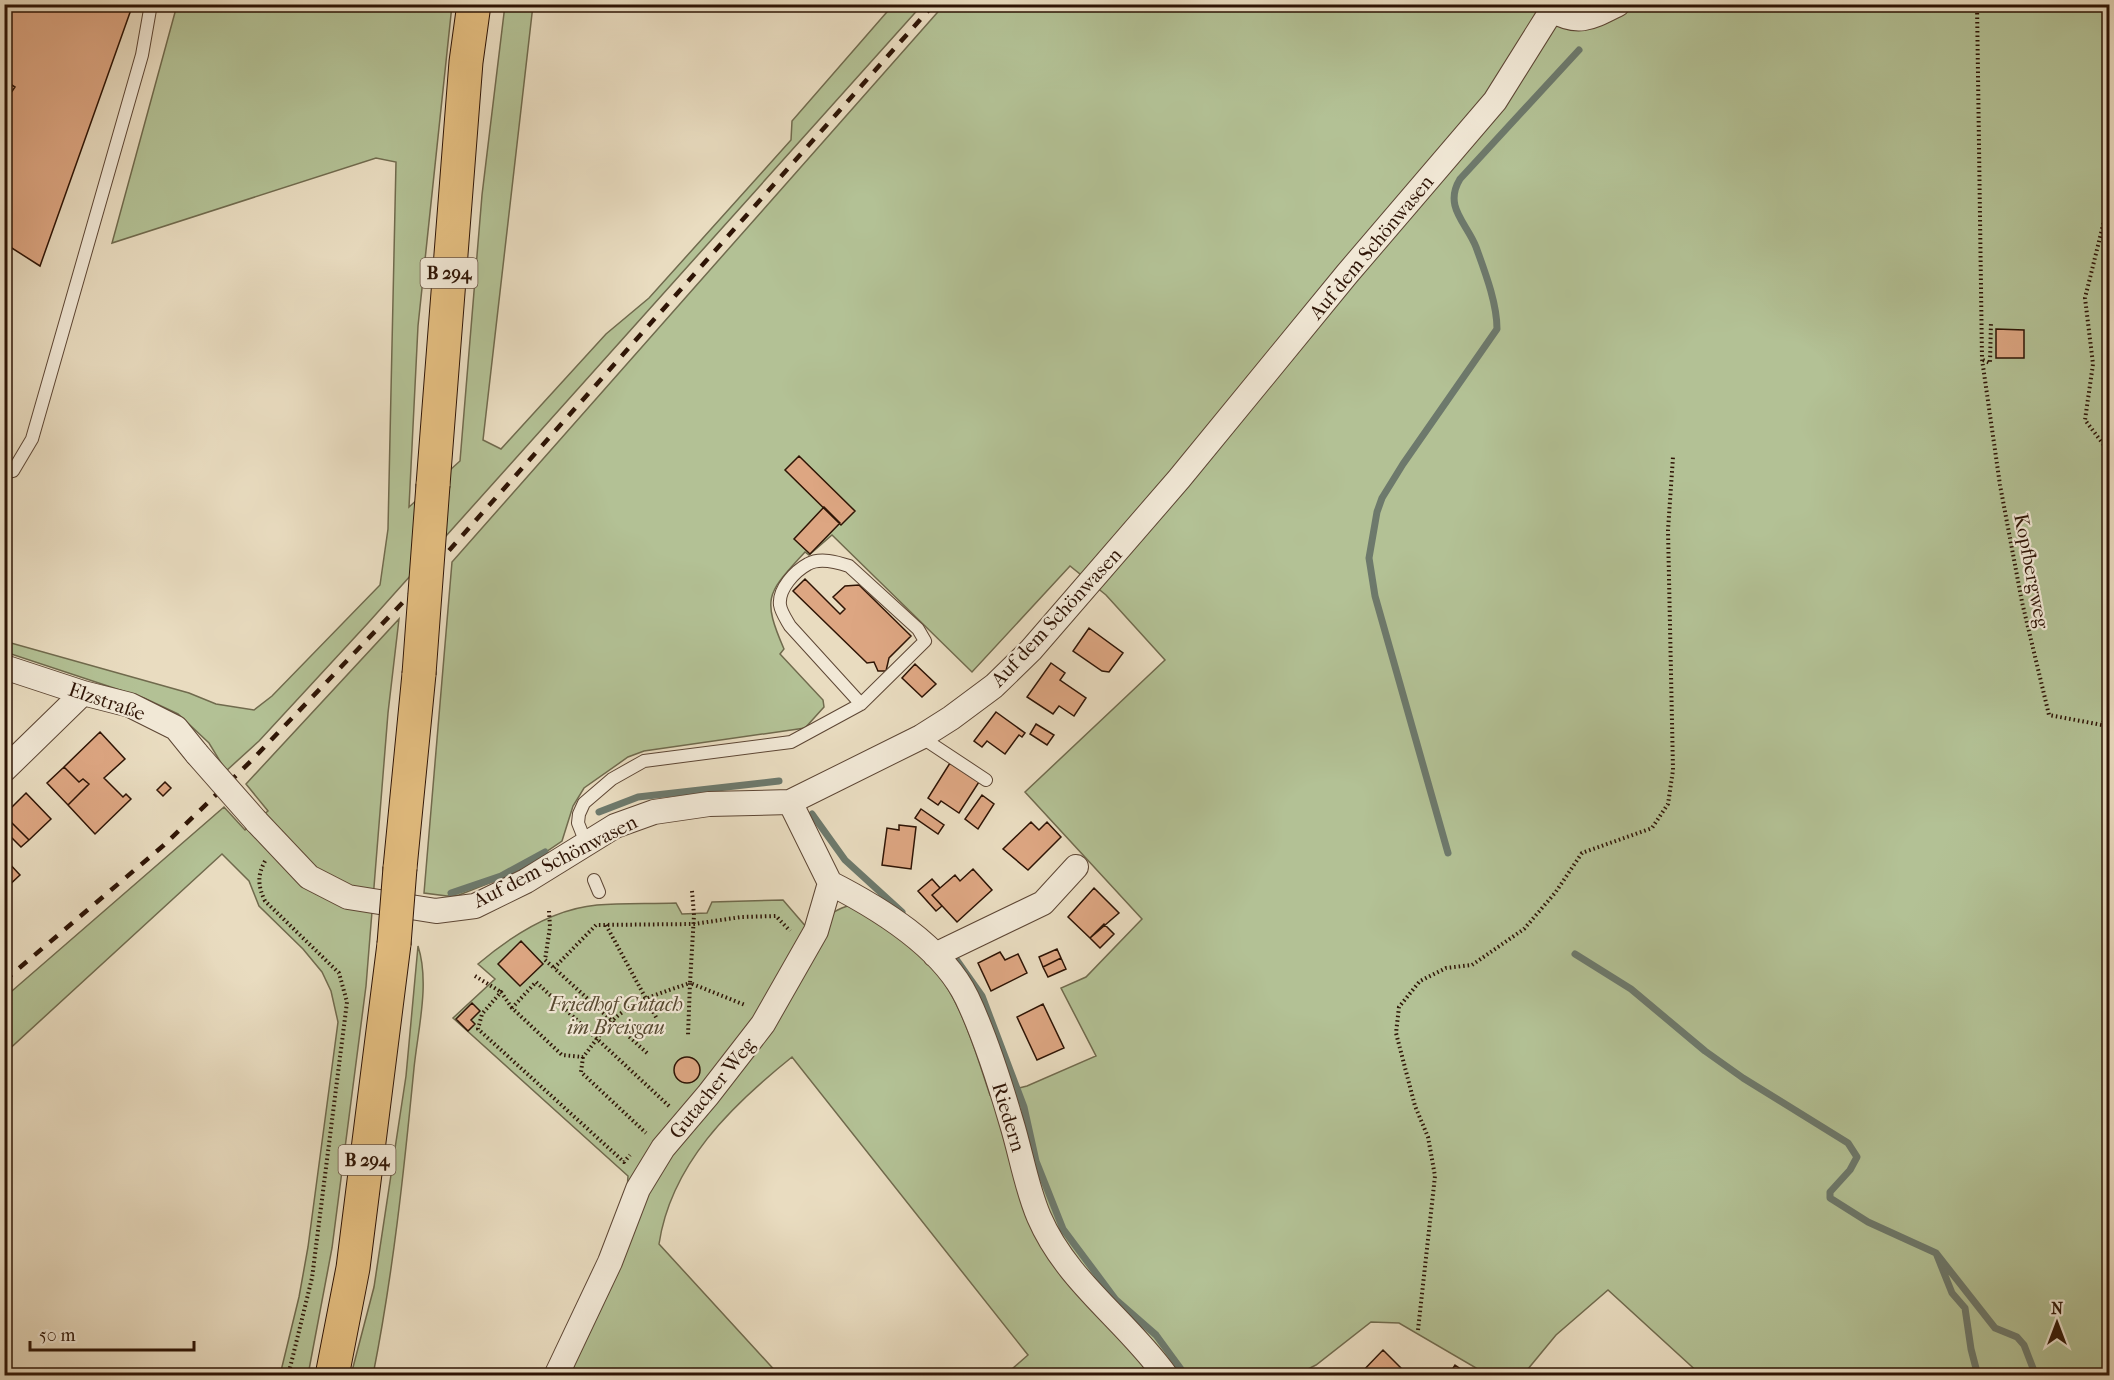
<svg xmlns="http://www.w3.org/2000/svg" width="2114" height="1380" font-family="'IM FELL French Canon',serif">
<style>
.green{fill:#b3c195;stroke:#706a4d;stroke-width:1.5}
.lines{fill:none;stroke-linecap:round;stroke-linejoin:round}
.stream{stroke:#6d796c;stroke-width:7}
.building{fill:#dda682;stroke:#2e1405;stroke-width:1.5}
.service-casing{stroke:#5d4634;stroke-width:14}
.minor-casing{stroke:#5d4634;stroke-width:26}
.trunk-casing{stroke:#2e1405;stroke-width:35}
.path{stroke:#2e1405;stroke-width:4;stroke-dasharray:1.5 3;stroke-linecap:butt}
.service{stroke:#f1e8d6;stroke-width:12}
.minor{stroke:#f1e8d6;stroke-width:24}
.trunk{stroke:#e4be80;stroke-width:33}
.rail{stroke:#2e1405;stroke-width:4.5;stroke-dasharray:10 10;stroke-linecap:butt}
.minor-bridge-casing{stroke:#5d4634;stroke-width:26;stroke-linecap:butt}
.trunk-bridge-casing{stroke:#2e1405;stroke-width:35;stroke-linecap:butt}
.minor-bridge{stroke:#f1e8d6;stroke-width:24}
.trunk-bridge{stroke:#e4be80;stroke-width:33}
.labels{text-anchor:middle;stroke-width:4.5;stroke-linejoin:round;paint-order:stroke}
.shield{fill:#f1e8d6;stroke:#685444;stroke-width:1.5}
.shield-label{font-size:18px;font-weight:bold;fill:#2e1405}
.street-label{font-size:20px;fill:#2e1405;stroke:#f1e8d6}
.park-label{font-size:20px;font-style:italic;fill:#564830;stroke:#f1e8d6}
</style>
<rect width="100%" height="100%" fill="#e9dcc0"/>
<filter id="stains"><feTurbulence type="fractalNoise" baseFrequency=".00333" numOctaves="4"/><feColorMatrix values="0 0 0 0 .2 0 0 0 0 .09 0 0 0 0 .02 0 0 0 .5 -.17"/></filter>
<radialGradient id="worn" r=".72"><stop offset=".6" stop-color="#630" stop-opacity="0"/><stop offset="1" stop-color="#630" stop-opacity=".3"/></radialGradient>
<path class="green" d="M177,5H452L418,326L409,507L460,461L482,195L505,5H533L483,440L501,449L606,334L649,298L791,140L792,121L893,5H922L368,623L259,741L226,771L209,743L178,714L144,698L5,652L4,641L189,693L216,704L254,710L272,696L380,585L388,529L396,162L376,158L112,243Z
M944,5H2109V1375H1701L1608,1290L1556,1335L1523,1375H1488L1399,1323L1371,1322L1316,1365L1296,1375H1005L1028,1355L792,1057C731,1106 671,1164 659,1244L779,1375H546L601,1263L627,1191L628,1176L453,1018L495,979L478,964C511,936 553,909 597,905C623,903 650,904 676,903L682,914L707,913L712,902L783,900L808,929C823,921 837,906 854,905C875,921 897,935 917,952C959,988 973,1045 990,1095L1027,1086L1096,1056L1061,988L1086,977L1142,919L1025,792L1165,660L1106,595L1070,566L972,672L832,535L809,555L805,552C768,593 761,596 784,649L780,654L823,700L824,707L805,728L644,751L628,757L584,788L573,806L562,841L515,873L459,895L447,896L424,893L452,562Z
M399,619L388,713L366,986L332,1248L308,1375H280L299,1297L308,1247L338,1022L331,991L322,972L303,949L259,906L249,881L222,854L5,1053V997L224,807L245,830L268,811L246,784Z
M418,946C430,983 418,1029 414,1068C404,1171 393,1274 373,1375H351L374,1287L406,1076Z"/>
<g class="lines">
<path class="stream" d="M599,812L638,797L779,781
M812,814L845,860L902,912
M1448,853L1375,596L1369,558L1377,512L1382,498L1403,464L1497,329C1497,303 1485,272 1476,247C1467,223 1443,207 1460,179L1579,50
M451,893L501,876L545,852
M1575,954L1631,989L1705,1051L1743,1078L1848,1143L1857,1157L1850,1170L1830,1192V1198L1868,1222L1936,1253L1995,1328L2017,1337L2024,1345L2036,1376
M956,959L982,996L1024,1107L1036,1161L1063,1229L1116,1300L1156,1335L1186,1376
M1936,1253L1952,1293L1965,1308L1971,1349L1978,1376"/>
</g>
<path class="building" d="M4,4H133L40,266L4,243V103L15,87L4,80Z
M4,80L15,87L4,103Z
M1996,329L2024,330V358H1996Z
M799,456L855,511L841,525L785,470Z
M824,507L840,523L810,554L794,539Z
M805,579L840,614L845,609L833,597L845,586L859,585L911,636L889,658L886,671H878L874,662L867,663L793,591Z
M1089,628L1123,653L1109,672L1102,671L1073,651Z
M1051,663L1065,673L1060,680L1086,698L1074,716L1059,706L1053,714L1027,697Z
M915,664L936,684L922,697L902,678Z
M996,712L1025,733L1022,737L1019,735L1005,754L987,741L982,747L974,741Z
M1036,724L1054,735L1047,745L1030,734Z
M100,732L125,759L104,778L123,797L126,794L131,799L95,834L68,805L89,784L83,779L79,782L64,767Z
M950,763L979,782L959,813L941,801L938,805L928,798Z
M64,767L79,782L83,779L89,784L68,805L47,783Z
M165,782L171,788L163,796L157,790Z
M26,793L51,819L29,840L4,815Z
M982,795L994,804L978,829L965,819Z
M921,809L944,825L938,834L915,818Z
M1031,822L1039,830L1047,822L1061,837L1028,870L1003,849Z
M12,823L29,840L21,847L4,830Z
M899,825L916,827L911,869L882,865L887,828L899,830Z
M6,860L20,875L5,889L4,861Z
M973,869L992,890L957,922L932,895L955,875L960,881Z
M932,879L940,888L932,895L942,906L936,911L918,891Z
M1094,888L1119,913L1090,938L1068,917Z
M1104,924L1114,934L1100,948L1090,938Z
M521,941L543,964L520,986L498,964Z
M1057,949L1061,958L1043,967L1039,957Z
M1000,952L1005,960L1018,954L1027,973L991,991L978,963Z
M1061,958L1066,969L1048,977L1043,967Z
M472,1003L480,1011L471,1020L475,1024L468,1031L456,1019Z
M1043,1004L1064,1048L1037,1060L1017,1017Z
M674 1070a13 13 0 1 1 26 0a13 13 0 1 1-26 0Z
M1383,1350L1404,1371L1400,1376H1358Z
M1455,1365L1471,1376H1448Z"/>
<g class="lines">
<defs>
<path id="service" d="M4,473L13,471L32,439L142,55L151,4
M921,737L986,780
M586,843L578,823L579,814L584,803L612,779L644,761L791,742L861,704L925,641L918,629L849,566C837,562 820,557 808,564C795,571 778,589 780,605C781,612 786,619 790,626L861,704
M594,880L599,892"/>
<path id="minor" d="M1552,10C1579,26 1592,17 1618,4
M4,667L83,693L130,705L176,728L197,754
M4,770L83,693
M256,821L309,877L348,897L436,911L475,906L526,881L615,826L654,812L709,804L790,802L921,737L951,718L994,686L1031,650L1179,479L1347,274L1495,101L1552,10L1553,4
M830,883C879,908 942,946 967,998C985,1036 999,1080 1011,1121C1021,1153 1026,1187 1039,1217C1067,1282 1126,1320 1166,1376
M935,955L1043,903L1076,867
M556,1376L610,1262L638,1189L663,1148L708,1095L763,1024L816,931L830,883L790,802"/>
<path id="trunk" d="M433,485L466,62L474,4
M400,868L419,674
M332,1376L353,1268L394,944"/>
</defs>
<use href="#service" class="service-casing"/>
<use href="#minor" class="minor-casing"/>
<use href="#trunk" class="trunk-casing"/>
<path class="path" d="M1977,4L1982,359L2000,485L2022,602L2049,715L2102,725L2110,708
M2110,197L2085,298L2093,364L2085,420L2110,453
M1983,360L1990,363L1991,322
M265,861C257,876 258,886 265,901L339,973L347,1002L312,1278L288,1376
M692,891L694,915L690,983L745,1005
M549,911L550,927L545,960L554,968
M606,925L657,1019
M475,976L501,992
M512,1008L501,992L482,1014L478,1029L624,1162L630,1155
M647,1053L554,968L596,925L694,924L741,917L776,916L790,931
M583,1057L581,1072L646,1133
M669,1106L536,982L512,1008L562,1055L583,1057C593,1045 602,1030 613,1020C634,1000 664,992 690,983L688,1035
M1418,1330L1435,1176L1428,1137L1415,1106L1396,1033L1399,1007L1420,981L1446,968L1472,965L1524,929L1555,893L1582,853L1652,828L1668,804L1673,770L1668,530L1673,457"/>
<use href="#service" class="service"/>
<use href="#minor" class="minor"/>
<use href="#trunk" class="trunk"/>
<path class="rail" d="M4,981L164,845L251,761L406,599L934,4"/>
<defs>
<path id="minor-bridge" d="M197,754L256,821"/>
<path id="trunk-bridge" d="M419,674L433,485
M394,944L400,868"/>
</defs>
<use href="#minor-bridge" class="minor-bridge-casing"/>
<use href="#trunk-bridge" class="trunk-bridge-casing"/>
<use href="#minor-bridge" class="minor-bridge"/>
<use href="#trunk-bridge" class="trunk-bridge"/>
</g>
<g class="labels">
<g class="shield">
<rect x="420.5" y="258" width="57" height="30" rx="4.5"/>
<rect x="338.5" y="1145" width="57" height="30" rx="4.5"/>
</g>
<g class="shield-label">
<text x="449" y="279">B 294</text>
<text x="367" y="1166">B 294</text>
</g>
<g class="street-label">
<text transform="translate(1371 247) rotate(-50)" y="7">Auf dem Schönwasen</text>
<text transform="translate(2032 571) rotate(79)" y="7">Kopfbergweg</text>
<text transform="translate(1056 617) rotate(-47)" y="7">Auf dem Schönwasen</text>
<text transform="translate(107 701) rotate(19)" y="7">Elzstraße</text>
<text transform="translate(555 861) rotate(-27)" y="7">Auf dem Schönwasen</text>
<text transform="translate(712 1088) rotate(-51)" y="7">Gutacher Weg</text>
<text transform="translate(1009 1117) rotate(73)" y="7">Riedern</text>
</g>
<g class="park-label">
<text x="616" y="1011">Friedhof Gutach<tspan x="616" dy="23">im Breisgau</tspan></text>
</g>
</g>
<rect width="2114" height="1380" fill="none" stroke="#e9dcc0" stroke-width="24"/>
<rect x="6" y="6" width="2102" height="1368" fill="none" stroke="#2e1405" stroke-width="3"/>
<rect x="12" y="12" width="2090" height="1356" fill="none" stroke="#2e1405" stroke-width="1.5"/>
<g transform="translate(2057 1323)" stroke="#f1e8d6" stroke-width="4.5" paint-order="stroke">
<path d="M0-4.5L10 22L0 15L-10 22Z" fill="#2e1405"/>
<text y="-9" font-size="16" font-weight="bold" text-anchor="middle" fill="#2e1405">N</text>
</g>
<path d="M30 1341v9h164v-9" fill="none" stroke="#2e1405" stroke-width="3"/>
<text x="39" y="1341" font-size="18" fill="#2e1405" stroke="#f1e8d6" stroke-width="4.5" paint-order="stroke">50 m</text>
<rect width="100%" height="100%" filter="url(#stains)"/>
<rect width="100%" height="100%" fill="url(#worn)"/>
</svg>
